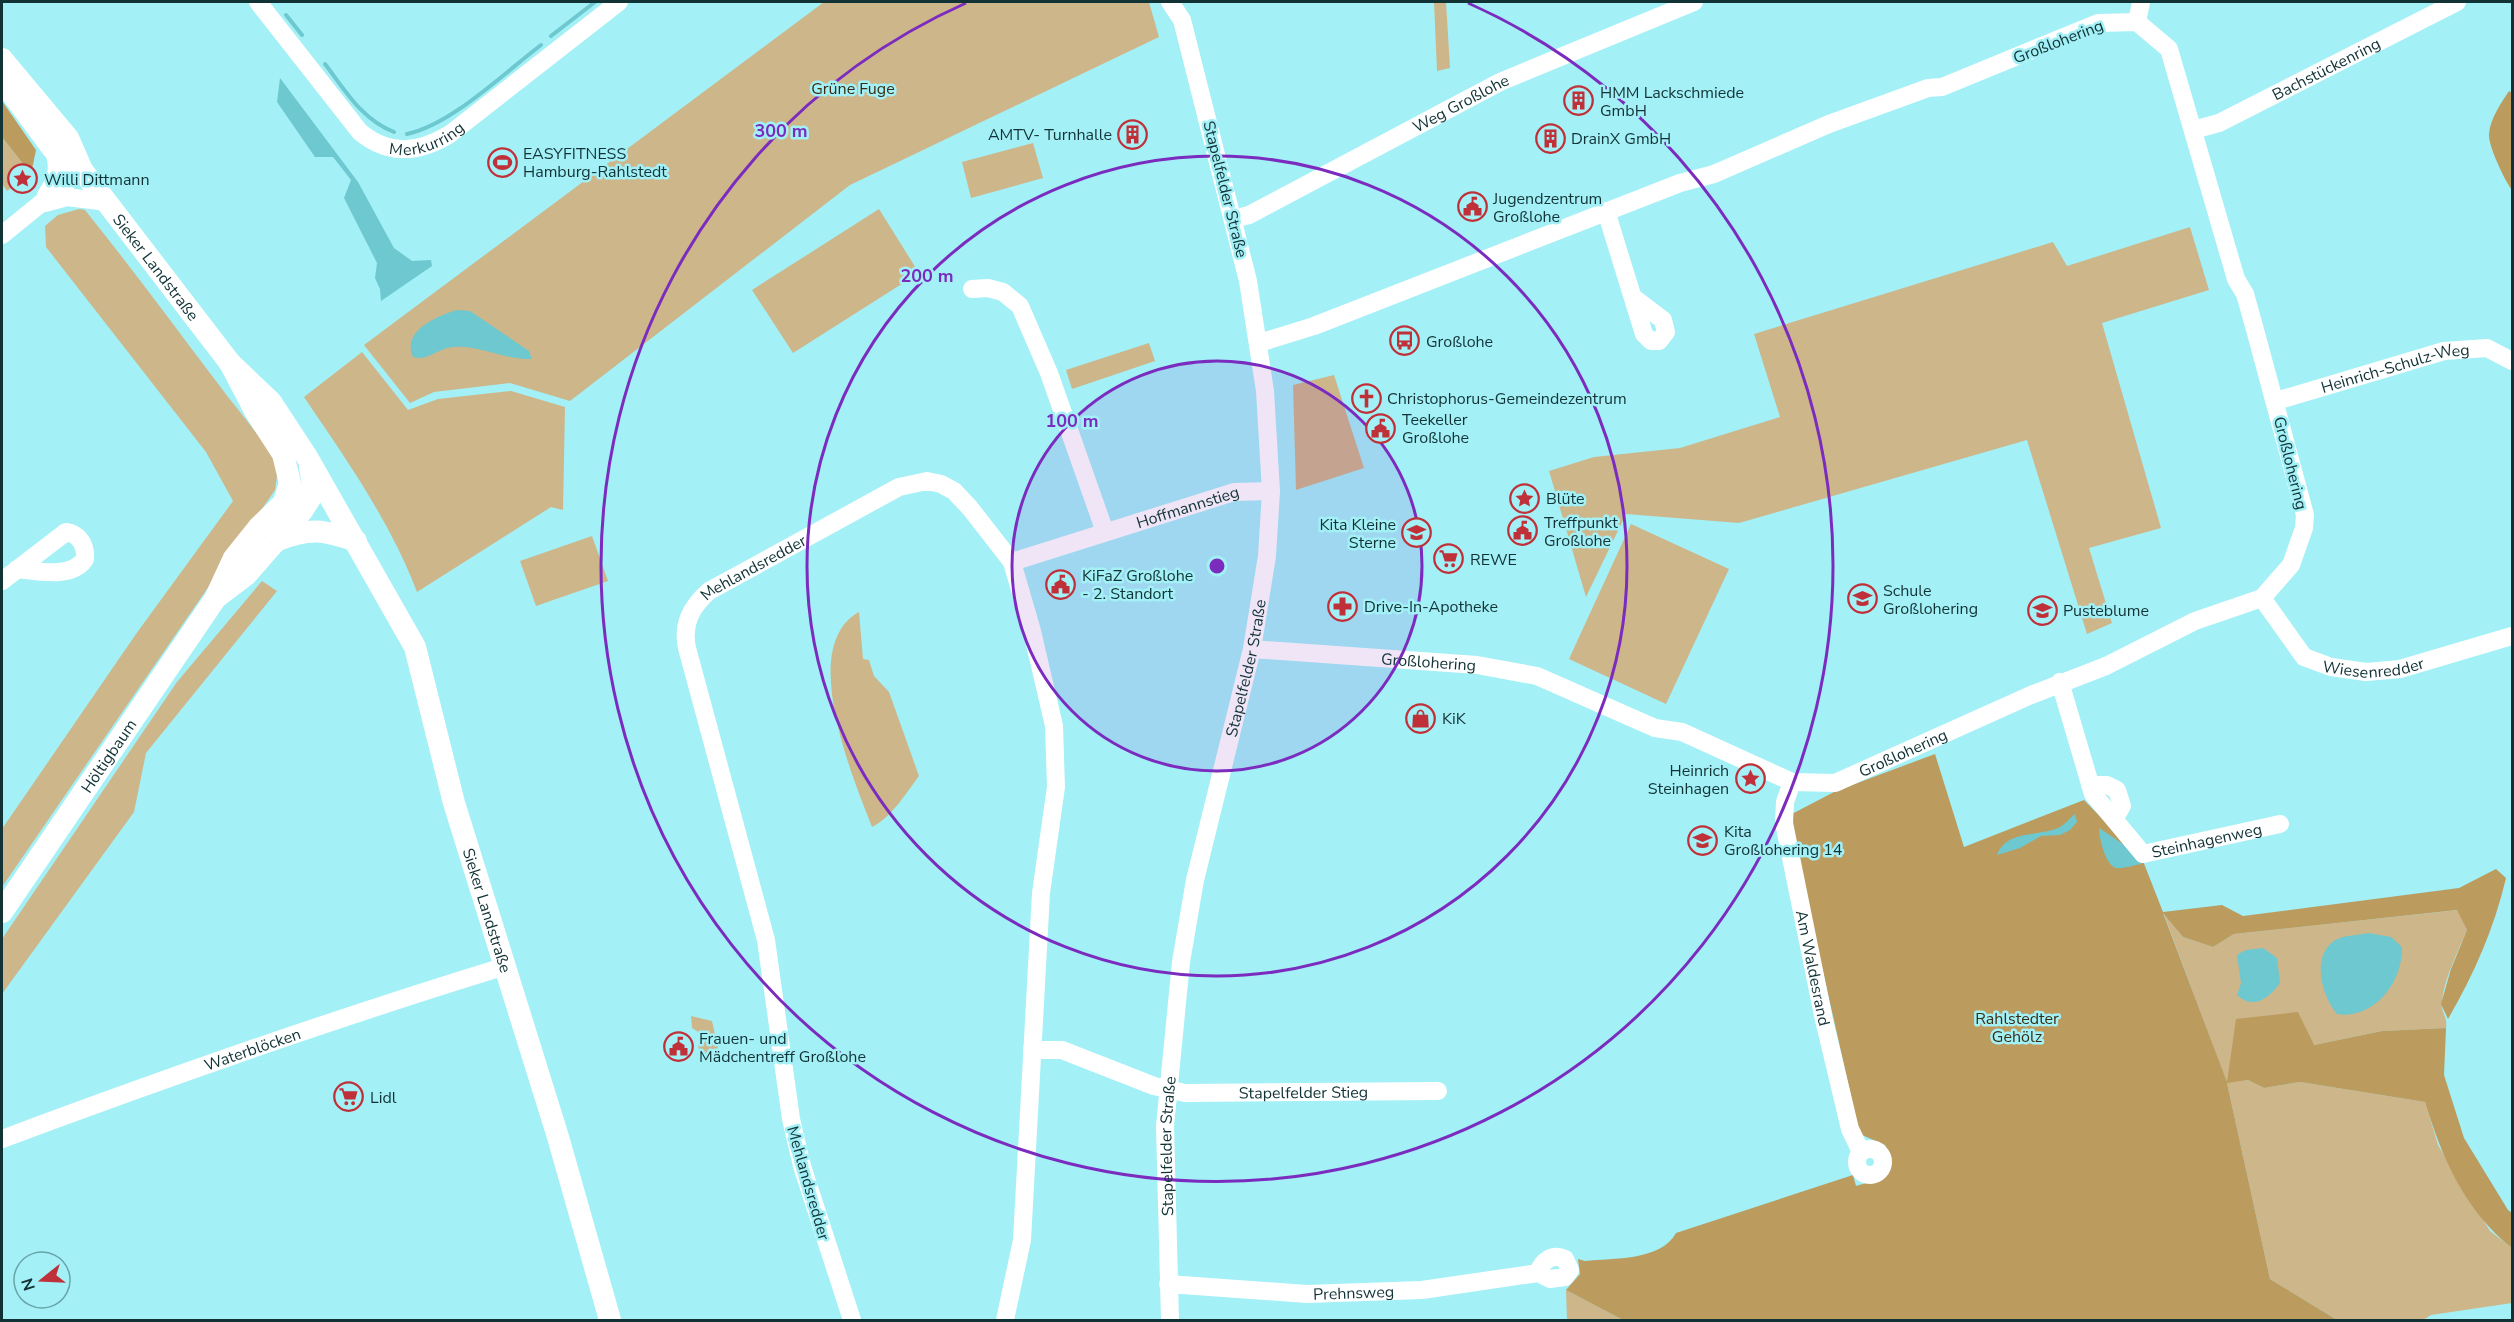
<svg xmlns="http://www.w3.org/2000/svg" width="2514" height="1322" font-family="'Nunito Sans',sans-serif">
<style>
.green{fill:#ceb68b}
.forest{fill:#bb9b5e}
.water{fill:#6dc8d0}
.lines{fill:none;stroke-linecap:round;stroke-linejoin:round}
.stream{stroke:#6dc8d0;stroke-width:4}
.minor{stroke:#fff;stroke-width:18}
.major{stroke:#fff;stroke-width:22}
.ring{fill:none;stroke:#7b2cbf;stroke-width:3}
.labels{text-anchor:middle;stroke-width:5;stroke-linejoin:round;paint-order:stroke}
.street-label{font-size:16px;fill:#123336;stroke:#a3f0f6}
.park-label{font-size:16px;fill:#3a2c10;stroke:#a3f0f6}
.poi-label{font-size:16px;fill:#123336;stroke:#a3f0f6;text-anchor:start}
.centre{fill:#7b2cbf;stroke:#a3f0f6;stroke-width:3}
.ring-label{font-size:18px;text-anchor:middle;font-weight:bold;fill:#7b2cbf;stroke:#a3f0f6;stroke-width:5;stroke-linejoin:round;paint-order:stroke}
</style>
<rect width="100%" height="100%" fill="#a3f0f6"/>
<path class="green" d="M824,2H1149L1159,37L850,185L570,401L510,383L434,392L410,403L364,345Z
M1434,2H1446L1450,68L1437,71Z
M2,137L31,174L7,191L2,184Z
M1033,143L1043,178L971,198L962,162Z
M79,209L85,210C131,267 175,327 219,385C235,407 265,440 275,463C279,472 276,482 275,490L2,887V829L136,634L233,501L206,452L46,247L45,226L58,215Z
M879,209L919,273L793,353L752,290Z
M2190,227L2209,290L2102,323L2161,528L2089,548L2112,623L2087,634L2027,440L1739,523L1626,514L1586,597L1549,471L1594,457L1680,448L1780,417L1754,334L2053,242L2067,266Z
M1149,343L1155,361L1072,389L1066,370Z
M362,352L408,410L438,399L511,391L565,407L563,510L551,507L417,592C390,521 346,459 304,397Z
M1334,375L1364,468L1296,490L1293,385Z
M1631,524L1729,569L1666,704L1569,659Z
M592,536L608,581L536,606L520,561Z
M262,581L277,591L146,753L134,812L2,994V939L177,682Z
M859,612L863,659L869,660L874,676L889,692L919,776C906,793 892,817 872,827C853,778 797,646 859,612Z
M2458,910L2467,930C2458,952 2445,976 2442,1001C2440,1011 2448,1017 2446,1028L2382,1031L2314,1045L2228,1082L2248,1080L2264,1088L2300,1082L2425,1102L2438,1145L2490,1231L2512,1248V1303L2431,1315L2423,1320H2337L2270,1279L2227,1083L2163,912L2183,937L2213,947L2234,934Z
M691,1016L712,1021L718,1048L703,1061L698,1046L703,1035L692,1028Z
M1566,1290L1623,1320H1567Z"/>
<path class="forest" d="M2509,91L2512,93V190C2505,181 2488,146 2489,134C2490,119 2501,103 2509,91Z
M2,101L36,150L31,174L2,137Z
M1935,754L1964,847L2084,800L2143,861L2163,912L2222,905L2243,916L2459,888L2496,869L2506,878C2494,929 2474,974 2448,1019L2441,1004L2451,969L2467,930L2457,910L2234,934L2213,947L2183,937L2163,913L2227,1082L2236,1019L2298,1012L2314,1045L2382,1031L2446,1028L2444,1075L2464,1138L2508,1210L2512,1213V1248C2465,1211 2442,1158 2425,1102L2300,1082L2264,1088L2248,1080L2227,1083L2270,1279L2337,1320H1623L1566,1290L1580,1274L1578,1259L1585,1261C1613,1258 1661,1261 1676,1233L1853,1175L1856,1186C1873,1181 1885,1181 1892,1163L1885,1145L1862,1135L1858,1127L1788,816L1836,791Z"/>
<path class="water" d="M280,78L358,182L394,248L412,261L431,260L432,266L381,301L380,289L375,278L377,263L344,198L351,180L333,157H315L277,102Z
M457,310L470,311L529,351L532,359C505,360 479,345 453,347C438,348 427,362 413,357C401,331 437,316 457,310Z
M2075,814L2077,822L2070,830L2060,835L2041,836L2020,848L1997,855C2006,829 2041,837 2060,827C2065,824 2070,818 2075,814Z
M2099,828L2126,846L2142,862L2141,864C2134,865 2123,869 2116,868C2105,865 2099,837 2099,828Z
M2368,933L2391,937L2402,947C2403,982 2374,1020 2337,1014C2321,996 2309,950 2340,938C2348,935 2359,935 2368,933Z
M2263,948L2277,958L2280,983C2268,999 2254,1010 2237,995L2241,983L2237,955L2246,950Z"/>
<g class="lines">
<path class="stream" d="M286,15L302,35
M551,36L595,2
M325,64C345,90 362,120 394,132
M407,134C451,125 504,73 541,45"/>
<g class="minor">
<path id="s1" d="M258,2L360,132C389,156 419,153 450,134L619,2"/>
<path d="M2137,22L2141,2"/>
<path id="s2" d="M2193,130L2219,123L2457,2"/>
<path d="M46,195C57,180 60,167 53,149"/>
<path d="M45,203L67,197L107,202"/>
<path d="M1606,211L1644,334L1651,341H1659L1666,332L1663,320L1634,298"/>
<path id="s3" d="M1234,219L1249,215L1500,82L1694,2"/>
<path d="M2,235L82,170"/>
<path d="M972,289L988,288L1003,292L1020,306L1049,373L1105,532"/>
<path id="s4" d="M2276,401L2444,351L2487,348L2512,361"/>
<path id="s5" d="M1012,562L1234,492L1271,491"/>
<path d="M2,581L66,532C80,534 86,546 85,559C72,579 37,571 17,569"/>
<path id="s6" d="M2262,598L2304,657L2331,667L2366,672L2400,669L2512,636"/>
<path id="s7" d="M1252,649L1477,665L1537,676L1655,728L1682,732L1792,782L1835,783L2031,695L2106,666L2195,621L2262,598L2291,565L2304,528L2305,515L2254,326L2245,294L2236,279L2169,49L2137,22L2098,23L1942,87L1928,88L1829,124L1714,174L1680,183L1314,326L1259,343"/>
<path id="s8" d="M2060,682L2093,794L2143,854L2280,824"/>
<path id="s9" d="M1792,782L1785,802L1784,823L1824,1020L1850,1129L1861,1152"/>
<path d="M2090,785H2107L2117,790L2122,806L2114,819"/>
<path id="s10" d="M1032,1050H1062L1154,1086L1185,1093L1438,1091"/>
<path id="s11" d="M2,1139C168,1077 336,1018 506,966"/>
<circle cx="1870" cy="1162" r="13"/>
<path id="s12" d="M1168,1284L1307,1294L1422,1290L1538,1273L1550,1279L1565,1277L1570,1270L1565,1259C1552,1253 1542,1261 1538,1273"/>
<path id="s13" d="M852,1320L802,1166L791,1119L766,940L687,648C682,624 691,607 709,591L899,487L927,481L941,484L954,491L970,508L1012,562L1032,631L1054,726L1056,787L1041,893L1022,1240L1005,1320"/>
<path id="s14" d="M1170,1320L1165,1126L1181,962L1195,880L1252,649L1267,556L1271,491L1265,391L1248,281L1182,20L1170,2"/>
</g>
<g class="major">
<path id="s15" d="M2,59L68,138L82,170L230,363L255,411L283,454L290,483L284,502"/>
<path d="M4,83L53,149L82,170"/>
<path id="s16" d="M230,363L271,402L307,457L415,647L454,803L558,1137L610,1320"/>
<path d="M278,540C310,527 325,530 356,541"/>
<path d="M217,597L246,575L302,511L311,497L313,485L310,467"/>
<path id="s17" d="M2,912L215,599L234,558L258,528L295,492"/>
</g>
</g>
<circle cx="1217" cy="566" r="205" fill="#7b2cbf" fill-opacity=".12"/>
<g class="ring">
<circle cx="1217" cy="566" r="205"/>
<circle cx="1217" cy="566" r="410"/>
<path d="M1468 3A616 616 0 1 1 966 3"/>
</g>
<defs>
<symbol id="building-ring" viewBox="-11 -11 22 22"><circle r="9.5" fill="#a3f0f6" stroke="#c03039" stroke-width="1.5"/><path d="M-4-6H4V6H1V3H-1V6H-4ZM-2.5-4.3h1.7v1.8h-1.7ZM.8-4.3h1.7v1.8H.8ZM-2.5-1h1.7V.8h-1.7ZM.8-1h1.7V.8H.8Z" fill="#c03039"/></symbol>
<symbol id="stadium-ring" viewBox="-11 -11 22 22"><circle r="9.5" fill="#a3f0f6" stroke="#c03039" stroke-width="1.5"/><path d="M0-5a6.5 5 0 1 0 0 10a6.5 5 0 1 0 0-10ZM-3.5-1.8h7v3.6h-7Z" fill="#c03039"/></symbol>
<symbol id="sight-ring" viewBox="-11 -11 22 22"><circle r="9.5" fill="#a3f0f6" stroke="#c03039" stroke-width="1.5"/><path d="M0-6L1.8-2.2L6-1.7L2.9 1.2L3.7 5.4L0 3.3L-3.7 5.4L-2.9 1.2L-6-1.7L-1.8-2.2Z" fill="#c03039"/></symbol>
<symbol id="civic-ring" viewBox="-11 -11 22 22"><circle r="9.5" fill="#a3f0f6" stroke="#c03039" stroke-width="1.5"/><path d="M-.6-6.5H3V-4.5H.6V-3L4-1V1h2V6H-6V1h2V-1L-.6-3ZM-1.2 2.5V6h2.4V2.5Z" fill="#c03039"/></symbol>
<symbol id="bus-ring" viewBox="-11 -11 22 22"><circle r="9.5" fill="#a3f0f6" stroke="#c03039" stroke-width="1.5"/><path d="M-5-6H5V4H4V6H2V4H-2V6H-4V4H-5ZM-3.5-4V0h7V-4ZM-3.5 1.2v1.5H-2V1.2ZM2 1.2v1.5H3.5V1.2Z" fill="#c03039"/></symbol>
<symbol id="church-ring" viewBox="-11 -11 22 22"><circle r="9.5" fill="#a3f0f6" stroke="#c03039" stroke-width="1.5"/><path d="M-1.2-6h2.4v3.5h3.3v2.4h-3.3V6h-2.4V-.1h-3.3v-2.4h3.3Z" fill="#c03039"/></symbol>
<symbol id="school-ring" viewBox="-11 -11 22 22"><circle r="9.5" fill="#a3f0f6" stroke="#c03039" stroke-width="1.5"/><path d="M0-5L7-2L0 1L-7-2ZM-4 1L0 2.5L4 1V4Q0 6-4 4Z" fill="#c03039"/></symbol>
<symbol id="supermarket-ring" viewBox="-11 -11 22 22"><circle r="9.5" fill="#a3f0f6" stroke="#c03039" stroke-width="1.5"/><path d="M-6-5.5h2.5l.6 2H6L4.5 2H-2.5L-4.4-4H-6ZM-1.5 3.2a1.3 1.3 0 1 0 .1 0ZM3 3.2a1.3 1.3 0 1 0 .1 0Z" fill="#c03039"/></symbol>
<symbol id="pharmacy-ring" viewBox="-11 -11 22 22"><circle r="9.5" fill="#a3f0f6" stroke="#c03039" stroke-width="1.5"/><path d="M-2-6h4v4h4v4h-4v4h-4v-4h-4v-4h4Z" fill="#c03039"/></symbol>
<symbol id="shop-ring" viewBox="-11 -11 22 22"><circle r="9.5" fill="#a3f0f6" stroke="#c03039" stroke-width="1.5"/><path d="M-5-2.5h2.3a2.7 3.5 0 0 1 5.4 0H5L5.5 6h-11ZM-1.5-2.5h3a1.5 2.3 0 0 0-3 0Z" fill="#c03039"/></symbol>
</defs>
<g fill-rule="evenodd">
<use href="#building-ring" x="1562" y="84" width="33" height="33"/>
<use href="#building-ring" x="1116" y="118" width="33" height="33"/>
<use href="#building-ring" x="1534" y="122" width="33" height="33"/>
<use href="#stadium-ring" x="486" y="146" width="33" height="33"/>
<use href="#sight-ring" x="6" y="162" width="33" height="33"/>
<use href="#civic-ring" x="1456" y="190" width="33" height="33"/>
<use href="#bus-ring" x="1388" y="324" width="33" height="33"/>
<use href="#church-ring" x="1350" y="382" width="33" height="33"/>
<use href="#civic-ring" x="1364" y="412" width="33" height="33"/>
<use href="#sight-ring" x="1508" y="482" width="33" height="33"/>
<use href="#civic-ring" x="1506" y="514" width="33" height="33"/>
<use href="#school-ring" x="1400" y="516" width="33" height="33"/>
<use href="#supermarket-ring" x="1432" y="542" width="33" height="33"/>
<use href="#civic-ring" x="1044" y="568" width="33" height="33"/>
<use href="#school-ring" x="1846" y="582" width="33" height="33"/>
<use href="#pharmacy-ring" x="1326" y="590" width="33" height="33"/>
<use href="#school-ring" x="2026" y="594" width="33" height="33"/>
<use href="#shop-ring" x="1404" y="702" width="33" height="33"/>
<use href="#sight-ring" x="1734" y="762" width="33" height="33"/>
<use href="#school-ring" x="1686" y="824" width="33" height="33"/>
<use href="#civic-ring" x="662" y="1030" width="33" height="33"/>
<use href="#supermarket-ring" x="332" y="1080" width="33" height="33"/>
</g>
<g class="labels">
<g class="street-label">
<text transform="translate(2058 41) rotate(-21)" y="6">Großlohering</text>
<text dy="6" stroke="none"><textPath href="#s2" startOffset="147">Bachstückenring</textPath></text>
<text dy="6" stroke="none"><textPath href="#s3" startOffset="255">Weg Großlohe</textPath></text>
<text dy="6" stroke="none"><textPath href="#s1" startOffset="238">Merkurring</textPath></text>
<text transform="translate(1226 189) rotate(76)" y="6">Stapelfelder Straße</text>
<text dy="6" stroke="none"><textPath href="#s15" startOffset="260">Sieker Landstraße</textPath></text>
<text dy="6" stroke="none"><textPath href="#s4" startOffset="124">Heinrich-Schulz-Weg</textPath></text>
<text transform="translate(2291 463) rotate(76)" y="6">Großlohering</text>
<text dy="6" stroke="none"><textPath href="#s5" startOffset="184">Hoffmannstieg</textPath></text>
<text dy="6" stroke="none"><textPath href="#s13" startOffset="808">Mehlandsredder</textPath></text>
<text dy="6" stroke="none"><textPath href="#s6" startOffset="144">Wiesenredder</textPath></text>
<text dy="6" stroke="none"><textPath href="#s7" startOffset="177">Großlohering</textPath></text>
<text dy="6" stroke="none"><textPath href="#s14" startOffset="660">Stapelfelder Straße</textPath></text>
<text dy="6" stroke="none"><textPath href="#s7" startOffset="681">Großlohering</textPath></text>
<text dy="6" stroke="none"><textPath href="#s17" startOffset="189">Höltigbaum</textPath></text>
<text dy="6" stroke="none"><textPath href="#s8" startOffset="260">Steinhagenweg</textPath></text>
<text dy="6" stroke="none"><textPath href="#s16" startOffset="614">Sieker Landstraße</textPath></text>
<text dy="6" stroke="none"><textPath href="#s9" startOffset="190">Am Waldesrand</textPath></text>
<text dy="6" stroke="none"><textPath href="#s11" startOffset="266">Waterblöcken</textPath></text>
<text dy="6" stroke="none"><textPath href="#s10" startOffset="279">Stapelfelder Stieg</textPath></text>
<text dy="6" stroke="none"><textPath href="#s14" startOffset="174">Stapelfelder Straße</textPath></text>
<text transform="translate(809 1183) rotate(74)" y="6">Mehlandsredder</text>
<text dy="6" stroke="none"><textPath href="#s12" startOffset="186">Prehnsweg</textPath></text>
</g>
<g class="park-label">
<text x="853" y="94">Grüne Fuge</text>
<text x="2017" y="1024">Rahlstedter<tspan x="2017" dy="18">Gehölz</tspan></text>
</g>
<g class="poi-label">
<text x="1600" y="98">HMM Lackschmiede<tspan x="1600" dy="18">GmbH</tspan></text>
<text x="1112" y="140" text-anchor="end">AMTV- Turnhalle</text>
<text x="1571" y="144">DrainX GmbH</text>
<text x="523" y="159">EASYFITNESS<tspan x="523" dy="18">Hamburg-Rahlstedt</tspan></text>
<text x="44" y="185">Willi Dittmann</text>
<text x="1493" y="204">Jugendzentrum<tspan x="1493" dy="18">Großlohe</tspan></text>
<text x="1426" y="347">Großlohe</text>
<text x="1387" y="404">Christophorus-Gemeindezentrum</text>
<text x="1402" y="425">Teekeller<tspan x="1402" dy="18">Großlohe</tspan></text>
<text x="1546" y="504">Blüte</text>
<text x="1544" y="528">Treffpunkt<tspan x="1544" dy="18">Großlohe</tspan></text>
<text x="1396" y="530" text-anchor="end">Kita Kleine<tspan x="1396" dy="18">Sterne</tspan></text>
<text x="1470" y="565">REWE</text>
<text x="1082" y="581">KiFaZ Großlohe<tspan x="1082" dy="18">- 2. Standort</tspan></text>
<text x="1883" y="596">Schule<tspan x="1883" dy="18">Großlohering</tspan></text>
<text x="1364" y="612">Drive-In-Apotheke</text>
<text x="2063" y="616">Pusteblume</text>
<text x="1442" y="724">KiK</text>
<text x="1729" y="776" text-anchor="end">Heinrich<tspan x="1729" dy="18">Steinhagen</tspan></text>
<text x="1724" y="837">Kita<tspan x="1724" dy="18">Großlohering 14</tspan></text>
<text x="699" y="1044">Frauen- und<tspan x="699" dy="18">Mädchentreff Großlohe</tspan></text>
<text x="370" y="1103">Lidl</text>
</g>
</g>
<circle cx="1217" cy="566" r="9" class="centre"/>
<g class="ring-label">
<text x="781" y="137">300 m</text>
<text x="927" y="282">200 m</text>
<text x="1072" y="427">100 m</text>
</g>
<rect width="2514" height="1322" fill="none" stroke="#123336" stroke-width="6"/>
<g transform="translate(42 1280) rotate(252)"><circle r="28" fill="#a3f0f6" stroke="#69a4a9" stroke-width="1.5"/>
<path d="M0-4.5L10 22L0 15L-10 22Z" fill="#c03039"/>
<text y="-9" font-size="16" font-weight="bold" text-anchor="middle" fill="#123336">N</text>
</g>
</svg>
